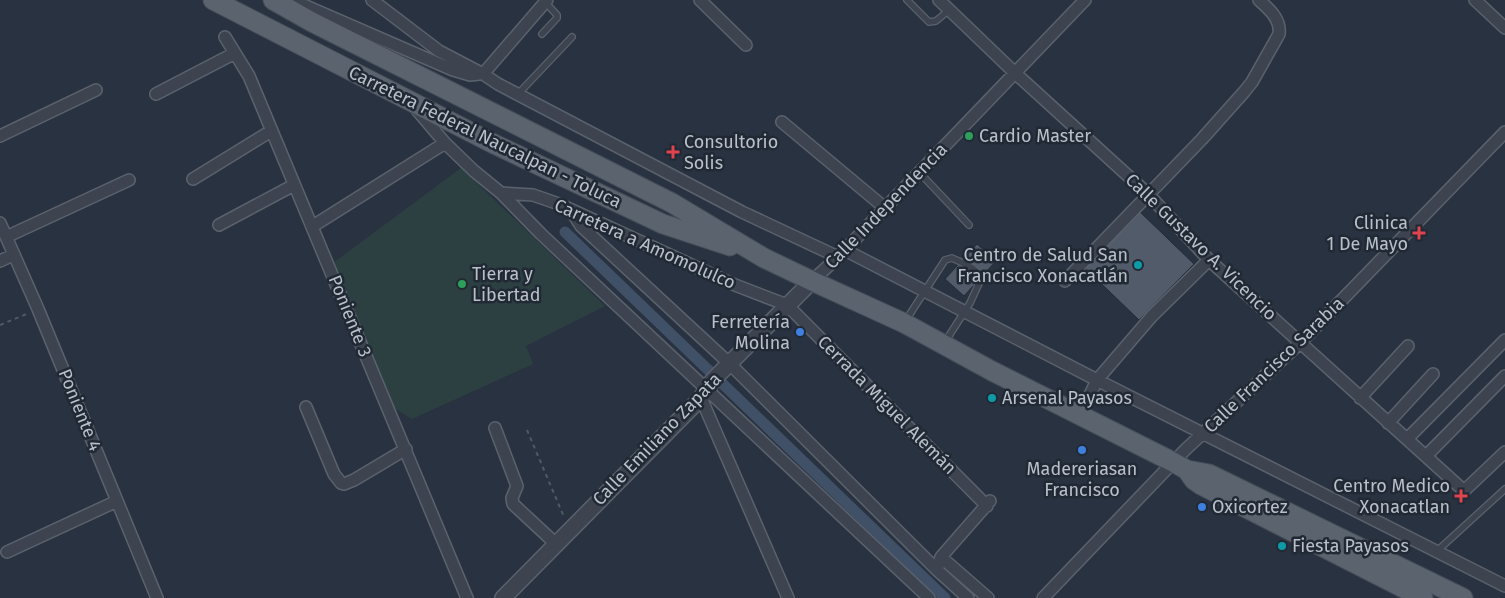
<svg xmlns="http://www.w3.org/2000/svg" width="1505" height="598" font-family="'Fira Sans',sans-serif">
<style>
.green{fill:#2c4042}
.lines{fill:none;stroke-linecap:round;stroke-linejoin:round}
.canal{stroke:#405067;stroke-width:11}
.building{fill:#525b6a;stroke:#232b37}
.service-casing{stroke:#5a626d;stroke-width:8}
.minor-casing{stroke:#5a626d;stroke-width:14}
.tertiary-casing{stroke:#5a626d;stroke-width:18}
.primary-casing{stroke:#464d59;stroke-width:21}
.path{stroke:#4b5d60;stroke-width:2;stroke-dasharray:4 4;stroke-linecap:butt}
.service{stroke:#3d4450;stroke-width:5.5}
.minor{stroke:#3d4450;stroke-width:11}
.tertiary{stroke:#3d4450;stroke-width:15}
.primary{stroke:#5b636f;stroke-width:19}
.leisure-dot{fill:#2e9e5b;stroke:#212935;stroke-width:2}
.health-dot{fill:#e0444e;stroke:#212935;stroke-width:2}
.culture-dot{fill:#0f9aa8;stroke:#212935;stroke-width:2}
.shop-dot{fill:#3f7fe0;stroke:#212935;stroke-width:2}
.labels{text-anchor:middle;stroke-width:5;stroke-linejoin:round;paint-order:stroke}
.poi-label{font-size:18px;fill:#b9c0ca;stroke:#212935;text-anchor:start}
.street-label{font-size:18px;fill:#b9c0ca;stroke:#212935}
</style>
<rect width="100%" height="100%" fill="#293240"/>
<path class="green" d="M461,168L605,306L526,346L533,364L412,419L388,404L333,263Z"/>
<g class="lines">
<path class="canal" d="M565,232L945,598"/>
</g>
<path class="building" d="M1138,210L1194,264L1139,320L1083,266Z
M977,244L996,261L964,296L945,279Z"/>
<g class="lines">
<defs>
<path id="service" d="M907,0L929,22L936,21L949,10
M542,34L557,18V15L545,2
M518,94L572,37
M919,172L969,225
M906,320L945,260L952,258C962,263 977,267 981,279L970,303L945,342
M1436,552L1505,489"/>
<path id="minor" d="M292,0L453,70L470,75L479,74
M372,0L439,51L483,74L498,84L742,212L838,257
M700,0L746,45
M939,0L1015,73L1148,194L1209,260L1462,489H1466L1505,452
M1475,0L1505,28
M225,37L249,76L467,598
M483,74L547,0
M156,94L235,53
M417,110L445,143L474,171L501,193L541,234L929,598
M782,122L885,208
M0,136L96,90
M193,179L271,131
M501,193L533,195L559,204L735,285L787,305L987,506
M570,209L581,226L730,364L937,570L968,598
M0,223L38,309L157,598
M219,225L294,185
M313,226L445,143
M6,237L129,180
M845,250L1097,380L1505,586
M0,261L13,255
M812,281L838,257L1085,0
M1065,281L1202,139L1244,92L1252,82L1279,34C1281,19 1269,9 1259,0
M701,398L788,598
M1360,398L1408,346
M306,407L334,474L341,483L344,484L354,480L406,449
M1080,416L1097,380L1152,316L1209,260
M1388,423L1433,374
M495,428L517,486L512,498L513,504L556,544
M1407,439L1505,340
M1426,456L1505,376
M7,552L117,501
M941,557L988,598
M937,570L941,557L990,501
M1043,598L1185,450L1301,342L1505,132"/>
<path id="tertiary" d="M503,598L701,398L713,380L812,281"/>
<path id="primary" d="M213,0L494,144L663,224L730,246
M273,0L312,22L672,203L764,258L812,281L904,323L992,371L1173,462L1187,470L1194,480L1201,485L1423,598
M1187,470L1209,474L1463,598"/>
</defs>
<use href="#service" class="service-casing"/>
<use href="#minor" class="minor-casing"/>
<use href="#tertiary" class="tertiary-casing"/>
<use href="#primary" class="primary-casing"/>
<path class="path" d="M0,325L29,313
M527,430L564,517"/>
<use href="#service" class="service"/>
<use href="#minor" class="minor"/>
<use href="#tertiary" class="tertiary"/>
<use href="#primary" class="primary"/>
</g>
<g class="leisure-dot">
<circle cx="969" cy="136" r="5"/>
<circle cx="462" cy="284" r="5"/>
</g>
<g class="health-dot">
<path d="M670.5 144.5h5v5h5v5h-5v5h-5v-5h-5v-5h5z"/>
<path d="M1416.5 225.5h5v5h5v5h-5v5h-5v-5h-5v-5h5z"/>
<path d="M1458.5 488.5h5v5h5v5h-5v5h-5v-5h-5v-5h5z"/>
</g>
<g class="culture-dot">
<circle cx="1138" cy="265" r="5"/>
<circle cx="992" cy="398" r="5"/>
<circle cx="1282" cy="546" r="5"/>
</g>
<g class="shop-dot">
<circle cx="800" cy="332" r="5"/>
<circle cx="1082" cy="450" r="5"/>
<circle cx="1202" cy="507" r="5"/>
</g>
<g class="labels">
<g class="poi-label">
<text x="979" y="142">Cardio Master</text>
<text x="684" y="148">Consultorio<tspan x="684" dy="21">Solis</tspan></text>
<text x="1408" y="229" text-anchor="end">Clinica<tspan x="1408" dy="21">1 De Mayo</tspan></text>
<text x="1128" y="261" text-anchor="end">Centro de Salud San<tspan x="1128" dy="21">Francisco Xonacatlán</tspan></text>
<text x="472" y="280">Tierra y<tspan x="472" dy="21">Libertad</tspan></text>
<text x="790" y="328" text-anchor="end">Ferretería<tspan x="790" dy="21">Molina</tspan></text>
<text x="1002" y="404">Arsenal Payasos</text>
<text x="1082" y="475" text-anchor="middle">Madereriasan<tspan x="1082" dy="21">Francisco</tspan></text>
<text x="1450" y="492" text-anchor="end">Centro Medico<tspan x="1450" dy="21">Xonacatlan</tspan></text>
<text x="1212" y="513">Oxicortez</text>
<text x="1292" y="552">Fiesta Payasos</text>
</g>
<g class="street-label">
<text transform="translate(485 137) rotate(26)" y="6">Carretera Federal Naucalpan - Toluca</text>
<text transform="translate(886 206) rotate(-46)" y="6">Calle Independencia</text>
<text transform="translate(645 244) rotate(24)" y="6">Carretera a Amomolulco</text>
<text transform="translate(1201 247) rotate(44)" y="6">Calle Gustavo A. Vicencio</text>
<text transform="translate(350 316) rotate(68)" y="6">Poniente 3</text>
<text transform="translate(1274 365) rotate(-44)" y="6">Calle Francisco Sarabia</text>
<text transform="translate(887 405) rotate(45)" y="6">Cerrada Miguel Alemán</text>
<text transform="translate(80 410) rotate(68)" y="6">Poniente 4</text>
<text transform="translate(657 439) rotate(-46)" y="6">Calle Emiliano Zapata</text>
</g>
</g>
</svg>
